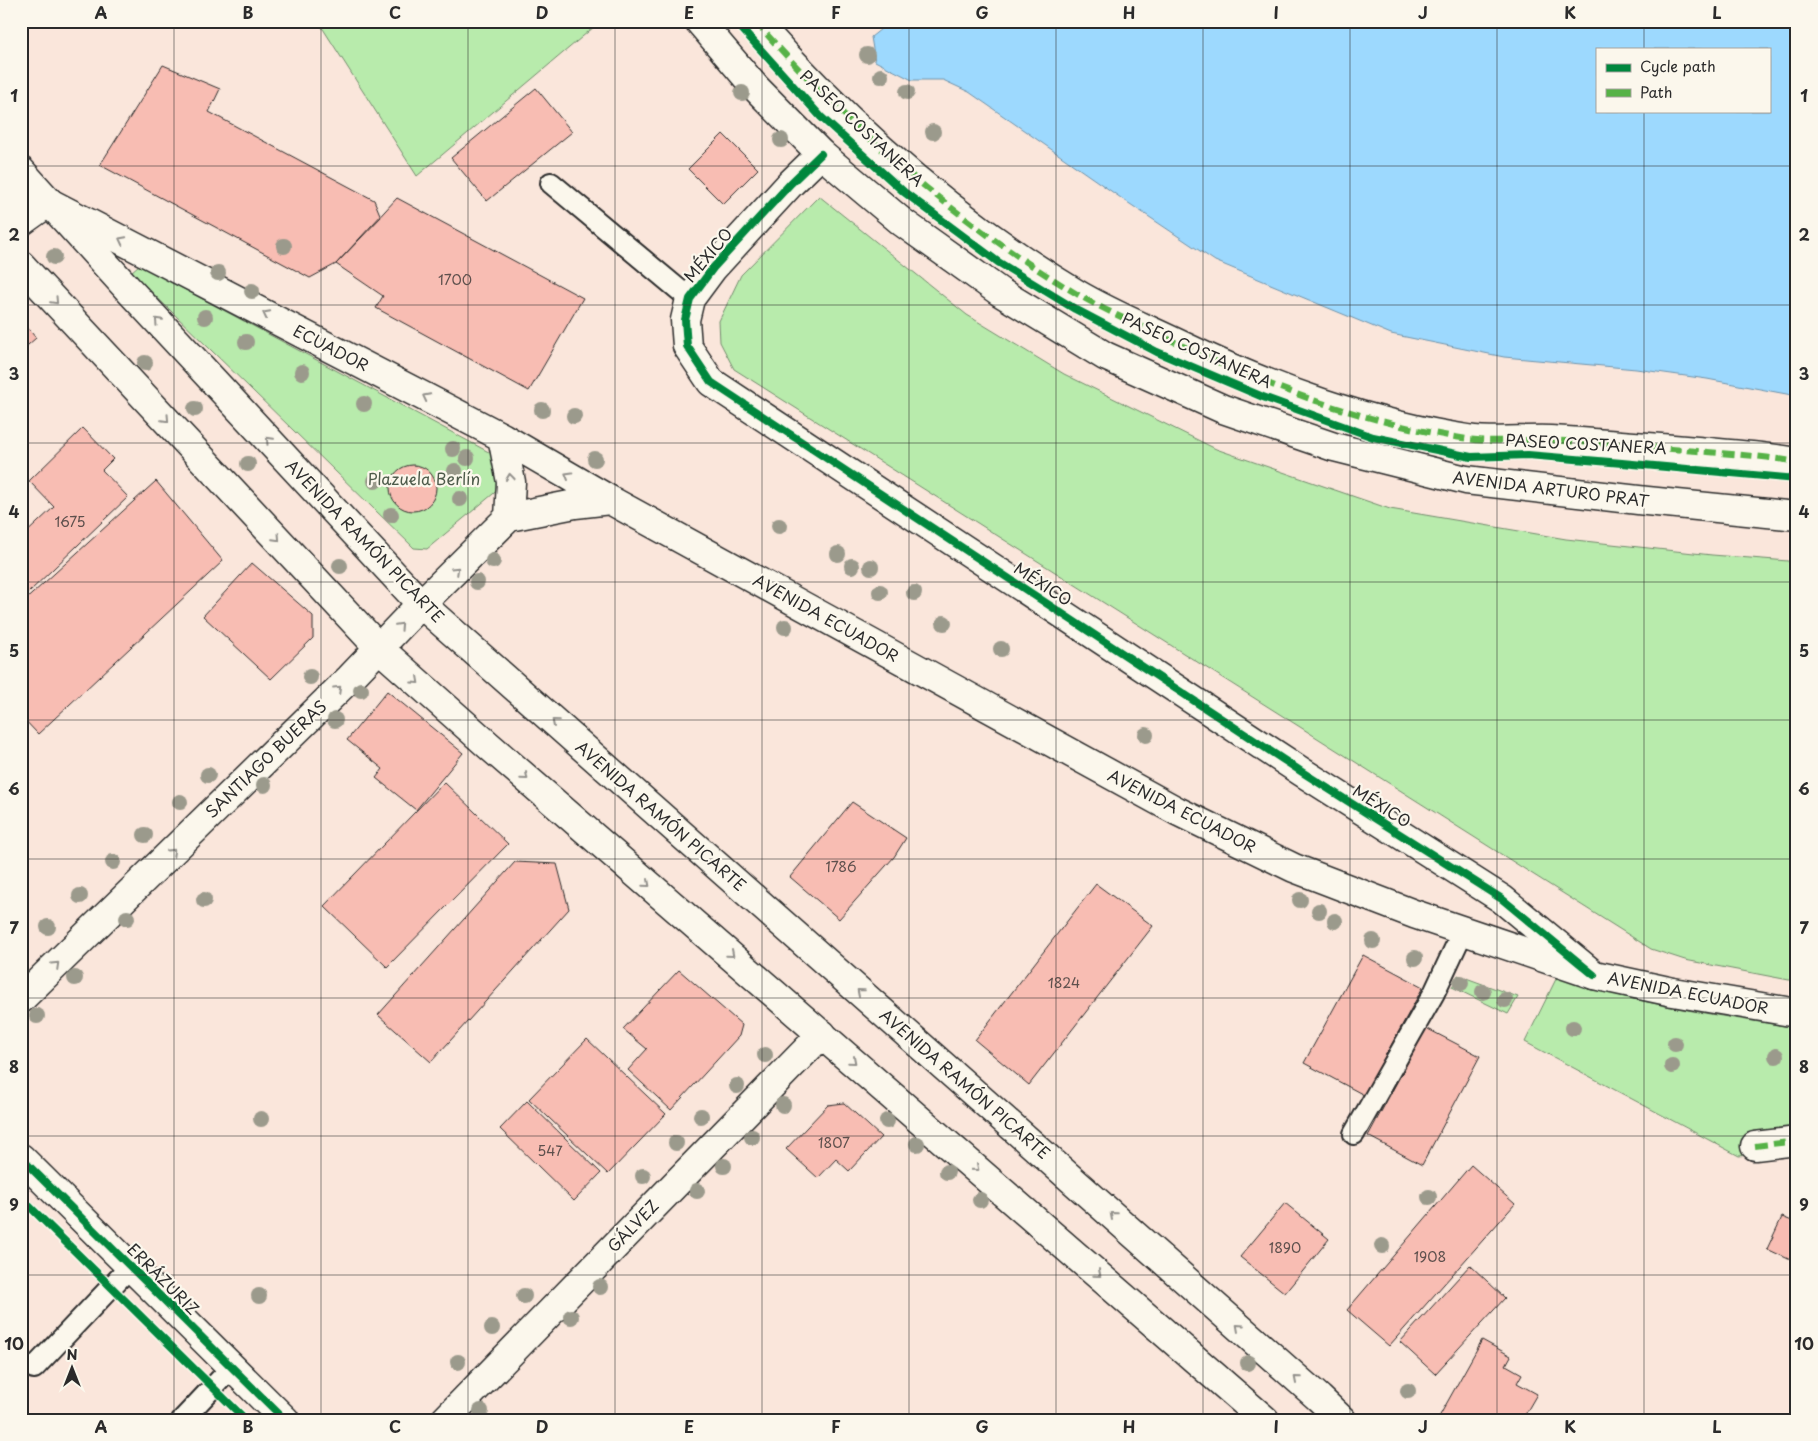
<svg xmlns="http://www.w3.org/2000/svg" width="1818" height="1441" font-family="'Playpen Sans',sans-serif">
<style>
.green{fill:#b8ebac;stroke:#728b6c}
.water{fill:#9dd9fe;stroke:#6f93aa;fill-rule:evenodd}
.building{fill:#f8bdb3;stroke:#2b2b2b}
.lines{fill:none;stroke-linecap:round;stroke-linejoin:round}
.service-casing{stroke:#2b2b2b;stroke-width:24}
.pedestrian-casing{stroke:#2b2b2b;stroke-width:31}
.minor-casing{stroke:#2b2b2b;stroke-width:31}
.secondary-casing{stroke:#2b2b2b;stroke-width:31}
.trunk-casing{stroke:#2b2b2b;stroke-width:31}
.service{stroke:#fbf7ec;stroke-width:20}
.pedestrian{stroke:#fbf7ec;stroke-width:28}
.minor{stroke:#fbf7ec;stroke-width:28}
.secondary{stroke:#fbf7ec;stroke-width:28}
.trunk{stroke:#fbf7ec;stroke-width:28}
.quiet{stroke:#56b246;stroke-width:6;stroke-dasharray:12 6;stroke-linecap:butt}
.cycleway-casing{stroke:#fbf7ec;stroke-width:11}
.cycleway{stroke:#00873e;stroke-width:8}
.tree{fill:#9b9a8c}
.oneway{stroke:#93918c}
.grid{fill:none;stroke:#2b2b2b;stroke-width:1;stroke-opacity:0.55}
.labels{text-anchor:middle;stroke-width:4.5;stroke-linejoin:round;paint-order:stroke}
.number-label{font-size:14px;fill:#5e504d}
.street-label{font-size:16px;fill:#2b2b2b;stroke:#fbf7ec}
.park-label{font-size:16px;fill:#4e5b4b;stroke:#fbf7ec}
.neatline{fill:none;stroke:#2b2b2b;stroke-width:2}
.grid-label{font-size:16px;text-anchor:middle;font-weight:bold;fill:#2b2b2b}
</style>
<rect width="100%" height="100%" fill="#fae6db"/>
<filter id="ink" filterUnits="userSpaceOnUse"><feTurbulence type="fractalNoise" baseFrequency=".02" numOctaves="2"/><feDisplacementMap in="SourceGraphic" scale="10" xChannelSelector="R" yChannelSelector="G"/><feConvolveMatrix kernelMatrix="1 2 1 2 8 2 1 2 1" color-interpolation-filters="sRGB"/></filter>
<g filter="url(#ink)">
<path class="green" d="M318,21H601L417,176Z
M819,196L967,315L1064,374L1216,449L1390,509L1566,539L1712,555L1788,561L1797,571V980H1789L1685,960L1651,949L734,369L720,342L719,321L741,275Z
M139,265L498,457L499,489L427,549L414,548L131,272Z
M1458,975L1518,997L1508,1014L1452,987Z
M1557,977C1634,1004 1716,1015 1797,1028V1150L1739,1156L1525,1042Z"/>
<path class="water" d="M891,21H1797V396L1707,379L1636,369L1504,357L1391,334L1215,261L1121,198L969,92L943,80H912L875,61L871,37ZM1597,49H1769V111H1597Z"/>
<path class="building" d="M163,65L220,89L209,112L374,200L381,217L336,264L310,278L100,165Z
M536,88L572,132L487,201L451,158Z
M723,134L758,169L723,204L688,169Z
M397,198L583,298L529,391L376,308L383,296L336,264Z
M21,320L36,338L21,351Z
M83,428L113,459L102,470L128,497L28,593L21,586V538L54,507L29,481Z
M390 488a23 23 0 1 1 46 0a23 23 0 1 1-46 0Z
M156,481L223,561L38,734L21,716V604Z
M252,563L313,616V638L271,679L203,616Z
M387,691L463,753L416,810L376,778L383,769L347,740Z
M444,782L508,844L387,967L324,906Z
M852,802L906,838L894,857L839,919L790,877Z
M515,862L557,864L569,909L431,1062L378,1015Z
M1096,884L1153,926L1029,1085L975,1040Z
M1363,955L1423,987L1364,1095L1304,1063Z
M679,970L742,1025L739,1036L671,1110L628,1070L647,1049L623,1029Z
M1426,1028L1480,1056L1422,1165L1368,1136Z
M587,1039L666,1114L608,1174L529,1099Z
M527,1101L601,1173L574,1201L500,1129Z
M844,1103L881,1137L849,1171L836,1159L818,1178L786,1149L828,1105Z
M1471,1165L1515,1204L1389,1346L1347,1310Z
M1285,1203L1329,1239L1285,1293L1240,1257Z
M1782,1217L1797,1223V1263L1767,1249Z
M1470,1265L1505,1298L1435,1374L1400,1342Z
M1482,1340L1511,1356L1506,1365L1522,1374L1517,1383L1537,1394L1522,1420H1443L1439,1417Z"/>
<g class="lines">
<defs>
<path id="service" d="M551,183L690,299
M1354,1134L1434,993L1463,931
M34,1368L131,1266
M182,1420L232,1367"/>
<path id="pedestrian" d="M755,21C849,128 955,221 1077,294C1111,314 1148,329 1183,346C1270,388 1372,425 1468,439C1495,443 1523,439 1550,440C1599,443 1648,447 1697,451C1731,454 1764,456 1797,462"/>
<path id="minor" d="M821,154L791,183L713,268L690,299L685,320L687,346L711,382L1302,772L1502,899L1594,975
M21,222L49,202
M1755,1146L1797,1141
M445,1420L822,1034"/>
<path id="secondary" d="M699,21L755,87L821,154L902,222L1000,292L1105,356L1223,409L1334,447L1466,480L1647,501L1797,516
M50,203L502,437L610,500L1177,811L1294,868L1414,914L1594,975L1673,992L1797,1013
M502,437L511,482L509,517
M21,999L350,678L421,604L509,517L575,504L610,500
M21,1158L285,1420"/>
<path id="trunk" d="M21,171L128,289L421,604L1319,1398L1342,1420
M21,265L380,649L488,745L1265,1420"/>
</defs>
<use href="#service" class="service-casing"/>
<use href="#pedestrian" class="pedestrian-casing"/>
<use href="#minor" class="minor-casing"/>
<use href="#secondary" class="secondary-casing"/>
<use href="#trunk" class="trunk-casing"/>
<use href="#service" class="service"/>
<use href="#pedestrian" class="pedestrian"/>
<use href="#minor" class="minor"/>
<use href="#secondary" class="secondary"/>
<use href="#trunk" class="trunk"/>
<path class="quiet" d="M755,21C849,128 955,221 1077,294C1111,314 1148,329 1183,346C1270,388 1372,425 1468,439C1495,443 1523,439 1550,440C1599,443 1648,447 1697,451C1731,454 1764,456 1797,462
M1755,1146L1797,1141"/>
<defs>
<path id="cycleway" d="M735,21L821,117L904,192L998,262L1075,309L1157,352L1263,397L1373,437L1471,457L1528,455L1622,463L1797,479
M821,154L791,183L713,268L690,299L685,320L687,346L711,382L1302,772L1502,899L1594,975
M21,1158L285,1420
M21,1198L246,1420"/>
</defs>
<use href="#cycleway" class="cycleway-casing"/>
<use href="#cycleway" class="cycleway"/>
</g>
<g class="tree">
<circle cx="867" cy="55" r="8"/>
<circle cx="881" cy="76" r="8"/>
<circle cx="907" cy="92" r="8"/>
<circle cx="742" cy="93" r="8"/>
<circle cx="933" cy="132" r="8"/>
<circle cx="781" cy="140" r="8"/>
<circle cx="284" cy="246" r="8"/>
<circle cx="54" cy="257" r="8"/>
<circle cx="218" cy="273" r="8"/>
<circle cx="252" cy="291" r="8"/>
<circle cx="205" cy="317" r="8"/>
<circle cx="246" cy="342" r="8"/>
<circle cx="145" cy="363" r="8"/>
<circle cx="302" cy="372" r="8"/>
<circle cx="364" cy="404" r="8"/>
<circle cx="195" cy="409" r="8"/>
<circle cx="542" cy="410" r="8"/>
<circle cx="574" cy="416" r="8"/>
<circle cx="453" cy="449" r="8"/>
<circle cx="467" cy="458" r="8"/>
<circle cx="595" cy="459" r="8"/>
<circle cx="248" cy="464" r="8"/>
<circle cx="455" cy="471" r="8"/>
<circle cx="375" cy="481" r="8"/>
<circle cx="460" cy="499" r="8"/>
<circle cx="391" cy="515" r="8"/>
<circle cx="779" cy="526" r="8"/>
<circle cx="838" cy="554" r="8"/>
<circle cx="493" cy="561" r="8"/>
<circle cx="340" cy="566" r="8"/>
<circle cx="852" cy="566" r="8"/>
<circle cx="871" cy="567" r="8"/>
<circle cx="477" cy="582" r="8"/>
<circle cx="880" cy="592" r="8"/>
<circle cx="914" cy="593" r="8"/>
<circle cx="944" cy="623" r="8"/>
<circle cx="785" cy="627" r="8"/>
<circle cx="1001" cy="649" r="8"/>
<circle cx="310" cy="677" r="8"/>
<circle cx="361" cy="690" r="8"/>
<circle cx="335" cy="720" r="8"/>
<circle cx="1146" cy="735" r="8"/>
<circle cx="208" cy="775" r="8"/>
<circle cx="264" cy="785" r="8"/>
<circle cx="180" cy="802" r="8"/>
<circle cx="145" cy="835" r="8"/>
<circle cx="113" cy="862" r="8"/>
<circle cx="80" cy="896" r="8"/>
<circle cx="204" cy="900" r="8"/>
<circle cx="1300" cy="900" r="8"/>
<circle cx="1319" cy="911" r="8"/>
<circle cx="127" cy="918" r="8"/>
<circle cx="1335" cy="921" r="8"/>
<circle cx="48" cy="927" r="8"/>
<circle cx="1373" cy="941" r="8"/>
<circle cx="1415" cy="958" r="8"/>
<circle cx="75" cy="978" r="8"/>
<circle cx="1461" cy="983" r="8"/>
<circle cx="1483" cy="992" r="8"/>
<circle cx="1505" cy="1000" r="8"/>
<circle cx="37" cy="1016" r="8"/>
<circle cx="1573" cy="1028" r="8"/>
<circle cx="1675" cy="1044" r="8"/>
<circle cx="765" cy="1055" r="8"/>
<circle cx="1776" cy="1056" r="8"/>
<circle cx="1672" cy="1066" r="8"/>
<circle cx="737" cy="1086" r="8"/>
<circle cx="783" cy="1105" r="8"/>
<circle cx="701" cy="1116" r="8"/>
<circle cx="261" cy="1119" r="8"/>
<circle cx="887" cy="1121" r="8"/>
<circle cx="752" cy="1137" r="8"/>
<circle cx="676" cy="1143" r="8"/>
<circle cx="917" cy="1144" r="8"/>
<circle cx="724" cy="1166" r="8"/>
<circle cx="947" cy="1172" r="8"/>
<circle cx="643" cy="1176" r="8"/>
<circle cx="697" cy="1191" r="8"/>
<circle cx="1429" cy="1197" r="8"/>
<circle cx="980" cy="1200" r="8"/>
<circle cx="1382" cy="1246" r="8"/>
<circle cx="600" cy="1287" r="8"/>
<circle cx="259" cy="1296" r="8"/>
<circle cx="524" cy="1296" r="8"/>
<circle cx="571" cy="1317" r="8"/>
<circle cx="492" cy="1328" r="8"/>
<circle cx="458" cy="1362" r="8"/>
<circle cx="1248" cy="1363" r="8"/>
<circle cx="1408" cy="1391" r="8"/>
<circle cx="481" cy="1411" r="8"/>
</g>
<defs><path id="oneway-chevron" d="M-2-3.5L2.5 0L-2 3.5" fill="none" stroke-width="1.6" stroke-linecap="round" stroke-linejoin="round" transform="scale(1.25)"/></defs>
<g class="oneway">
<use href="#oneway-chevron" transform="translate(122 240) rotate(-153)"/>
<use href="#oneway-chevron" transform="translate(55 301) rotate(47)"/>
<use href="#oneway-chevron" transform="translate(266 314) rotate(-153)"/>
<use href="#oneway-chevron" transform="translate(158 321) rotate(-133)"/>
<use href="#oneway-chevron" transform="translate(426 397) rotate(-153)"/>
<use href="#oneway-chevron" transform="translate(166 419) rotate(47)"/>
<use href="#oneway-chevron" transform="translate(269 440) rotate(-133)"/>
<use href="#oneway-chevron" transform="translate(568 475) rotate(-150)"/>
<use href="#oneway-chevron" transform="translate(510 477) rotate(-96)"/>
<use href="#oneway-chevron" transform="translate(277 538) rotate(47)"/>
<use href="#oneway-chevron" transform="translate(456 570) rotate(-44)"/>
<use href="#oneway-chevron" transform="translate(400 626) rotate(-47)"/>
<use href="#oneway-chevron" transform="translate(416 681) rotate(42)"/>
<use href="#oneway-chevron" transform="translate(338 689) rotate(-44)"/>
<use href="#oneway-chevron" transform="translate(555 722) rotate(-139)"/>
<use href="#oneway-chevron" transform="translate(525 777) rotate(41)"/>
<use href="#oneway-chevron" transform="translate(172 852) rotate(-44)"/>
<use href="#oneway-chevron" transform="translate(647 884) rotate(41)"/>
<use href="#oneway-chevron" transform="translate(731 954) rotate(41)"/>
<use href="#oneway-chevron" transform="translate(56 965) rotate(-44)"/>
<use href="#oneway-chevron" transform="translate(860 992) rotate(-139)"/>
<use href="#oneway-chevron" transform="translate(853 1061) rotate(41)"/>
<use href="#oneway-chevron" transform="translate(976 1168) rotate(41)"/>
<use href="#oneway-chevron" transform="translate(1113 1215) rotate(-139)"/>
<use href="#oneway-chevron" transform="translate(1098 1274) rotate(41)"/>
<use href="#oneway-chevron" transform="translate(1239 1327) rotate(-138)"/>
<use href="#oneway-chevron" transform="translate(1297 1379) rotate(-139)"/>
</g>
</g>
<path class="grid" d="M174,21V1420M321,21V1420M468,21V1420M615,21V1420M762,21V1420M909,21V1420M1056,21V1420M1203,21V1420M1350,21V1420M1497,21V1420M1644,21V49M1644,111V1420M21,166H1797M21,305H1797M21,443H1797M21,582H1797M21,720H1797M21,859H1797M21,998H1797M21,1136H1797M21,1275H1797"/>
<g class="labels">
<g class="number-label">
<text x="455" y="285">1700</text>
<text x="70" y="527">1675</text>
<text x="841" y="872">1786</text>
<text x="1064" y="988">1824</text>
<text x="834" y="1148">1807</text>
<text x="550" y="1156">547</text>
<text x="1285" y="1253">1890</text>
<text x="1430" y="1262">1908</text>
</g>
<g class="street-label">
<text transform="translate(862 128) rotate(43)" y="6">PASEO COSTANERA</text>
<text transform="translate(708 255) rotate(-50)" y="6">MÉXICO</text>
<text transform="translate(331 348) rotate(27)" y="6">ECUADOR</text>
<text transform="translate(1197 350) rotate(24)" y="6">PASEO COSTANERA</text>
<text transform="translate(1586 444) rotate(3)" y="6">PASEO COSTANERA</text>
<text transform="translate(1551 489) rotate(7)" y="6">AVENIDA ARTURO PRAT</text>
<text transform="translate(365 541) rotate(46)" y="6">AVENIDA RAMÓN PICARTE</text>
<text transform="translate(1043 584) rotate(33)" y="6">MÉXICO</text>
<text transform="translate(826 618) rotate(29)" y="6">AVENIDA ECUADOR</text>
<text transform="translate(266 759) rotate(-44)" y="6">SANTIAGO BUERAS</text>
<text transform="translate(1382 806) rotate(32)" y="6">MÉXICO</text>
<text transform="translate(1182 811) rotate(27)" y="6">AVENIDA ECUADOR</text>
<text transform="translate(661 816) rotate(41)" y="6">AVENIDA RAMÓN PICARTE</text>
<text transform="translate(1688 993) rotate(11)" y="6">AVENIDA ECUADOR</text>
<text transform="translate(965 1084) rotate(41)" y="6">AVENIDA RAMÓN PICARTE</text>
<text transform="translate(633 1226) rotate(-46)" y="6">GÁLVEZ</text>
<text transform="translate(163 1279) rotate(45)" y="6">ERRÁZURIZ</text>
</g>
<g class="park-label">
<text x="424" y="485">Plazuela Berlín</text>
</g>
</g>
<rect width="1818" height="1441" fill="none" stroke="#fbf7ec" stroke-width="55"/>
<rect x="1596" y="48" width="175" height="65" fill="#fbf7ec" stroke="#a8a59f"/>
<rect x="1606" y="64" width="25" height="8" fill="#00873e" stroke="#a8a59f"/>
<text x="1640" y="72" font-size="15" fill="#2b2b2b">Cycle path</text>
<rect x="1606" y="89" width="25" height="8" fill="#56b246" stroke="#a8a59f"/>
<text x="1640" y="98" font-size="15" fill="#2b2b2b">Path</text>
<g transform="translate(72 1368)" stroke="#fbf7ec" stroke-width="4" paint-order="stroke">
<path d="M0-4L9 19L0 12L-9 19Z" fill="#2b2b2b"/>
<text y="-8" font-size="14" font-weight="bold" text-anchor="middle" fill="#2b2b2b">N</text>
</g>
<rect x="28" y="28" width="1762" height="1386" class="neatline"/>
<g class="grid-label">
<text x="101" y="19">A</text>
<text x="248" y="19">B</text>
<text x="395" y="19">C</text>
<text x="542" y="19">D</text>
<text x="689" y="19">E</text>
<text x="836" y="19">F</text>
<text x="982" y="19">G</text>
<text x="1129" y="19">H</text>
<text x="1276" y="19">I</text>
<text x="1423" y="19">J</text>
<text x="1570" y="19">K</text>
<text x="1717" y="19">L</text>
<text x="14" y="102">1</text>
<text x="1804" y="102">1</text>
<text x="14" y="241">2</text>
<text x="1804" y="241">2</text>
<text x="14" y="380">3</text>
<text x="1804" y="380">3</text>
<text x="14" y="518">4</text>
<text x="1804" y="518">4</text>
<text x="14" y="657">5</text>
<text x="1804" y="657">5</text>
<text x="14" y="795">6</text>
<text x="1804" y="795">6</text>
<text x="14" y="934">7</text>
<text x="1804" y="934">7</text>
<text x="14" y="1073">8</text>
<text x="1804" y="1073">8</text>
<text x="14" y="1211">9</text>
<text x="1804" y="1211">9</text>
<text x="14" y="1350">10</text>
<text x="1804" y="1350">10</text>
<text x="101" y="1433">A</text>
<text x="248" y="1433">B</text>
<text x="395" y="1433">C</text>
<text x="542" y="1433">D</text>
<text x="689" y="1433">E</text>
<text x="836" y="1433">F</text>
<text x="982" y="1433">G</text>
<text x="1129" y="1433">H</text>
<text x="1276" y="1433">I</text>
<text x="1423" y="1433">J</text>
<text x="1570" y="1433">K</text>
<text x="1717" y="1433">L</text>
</g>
</svg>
